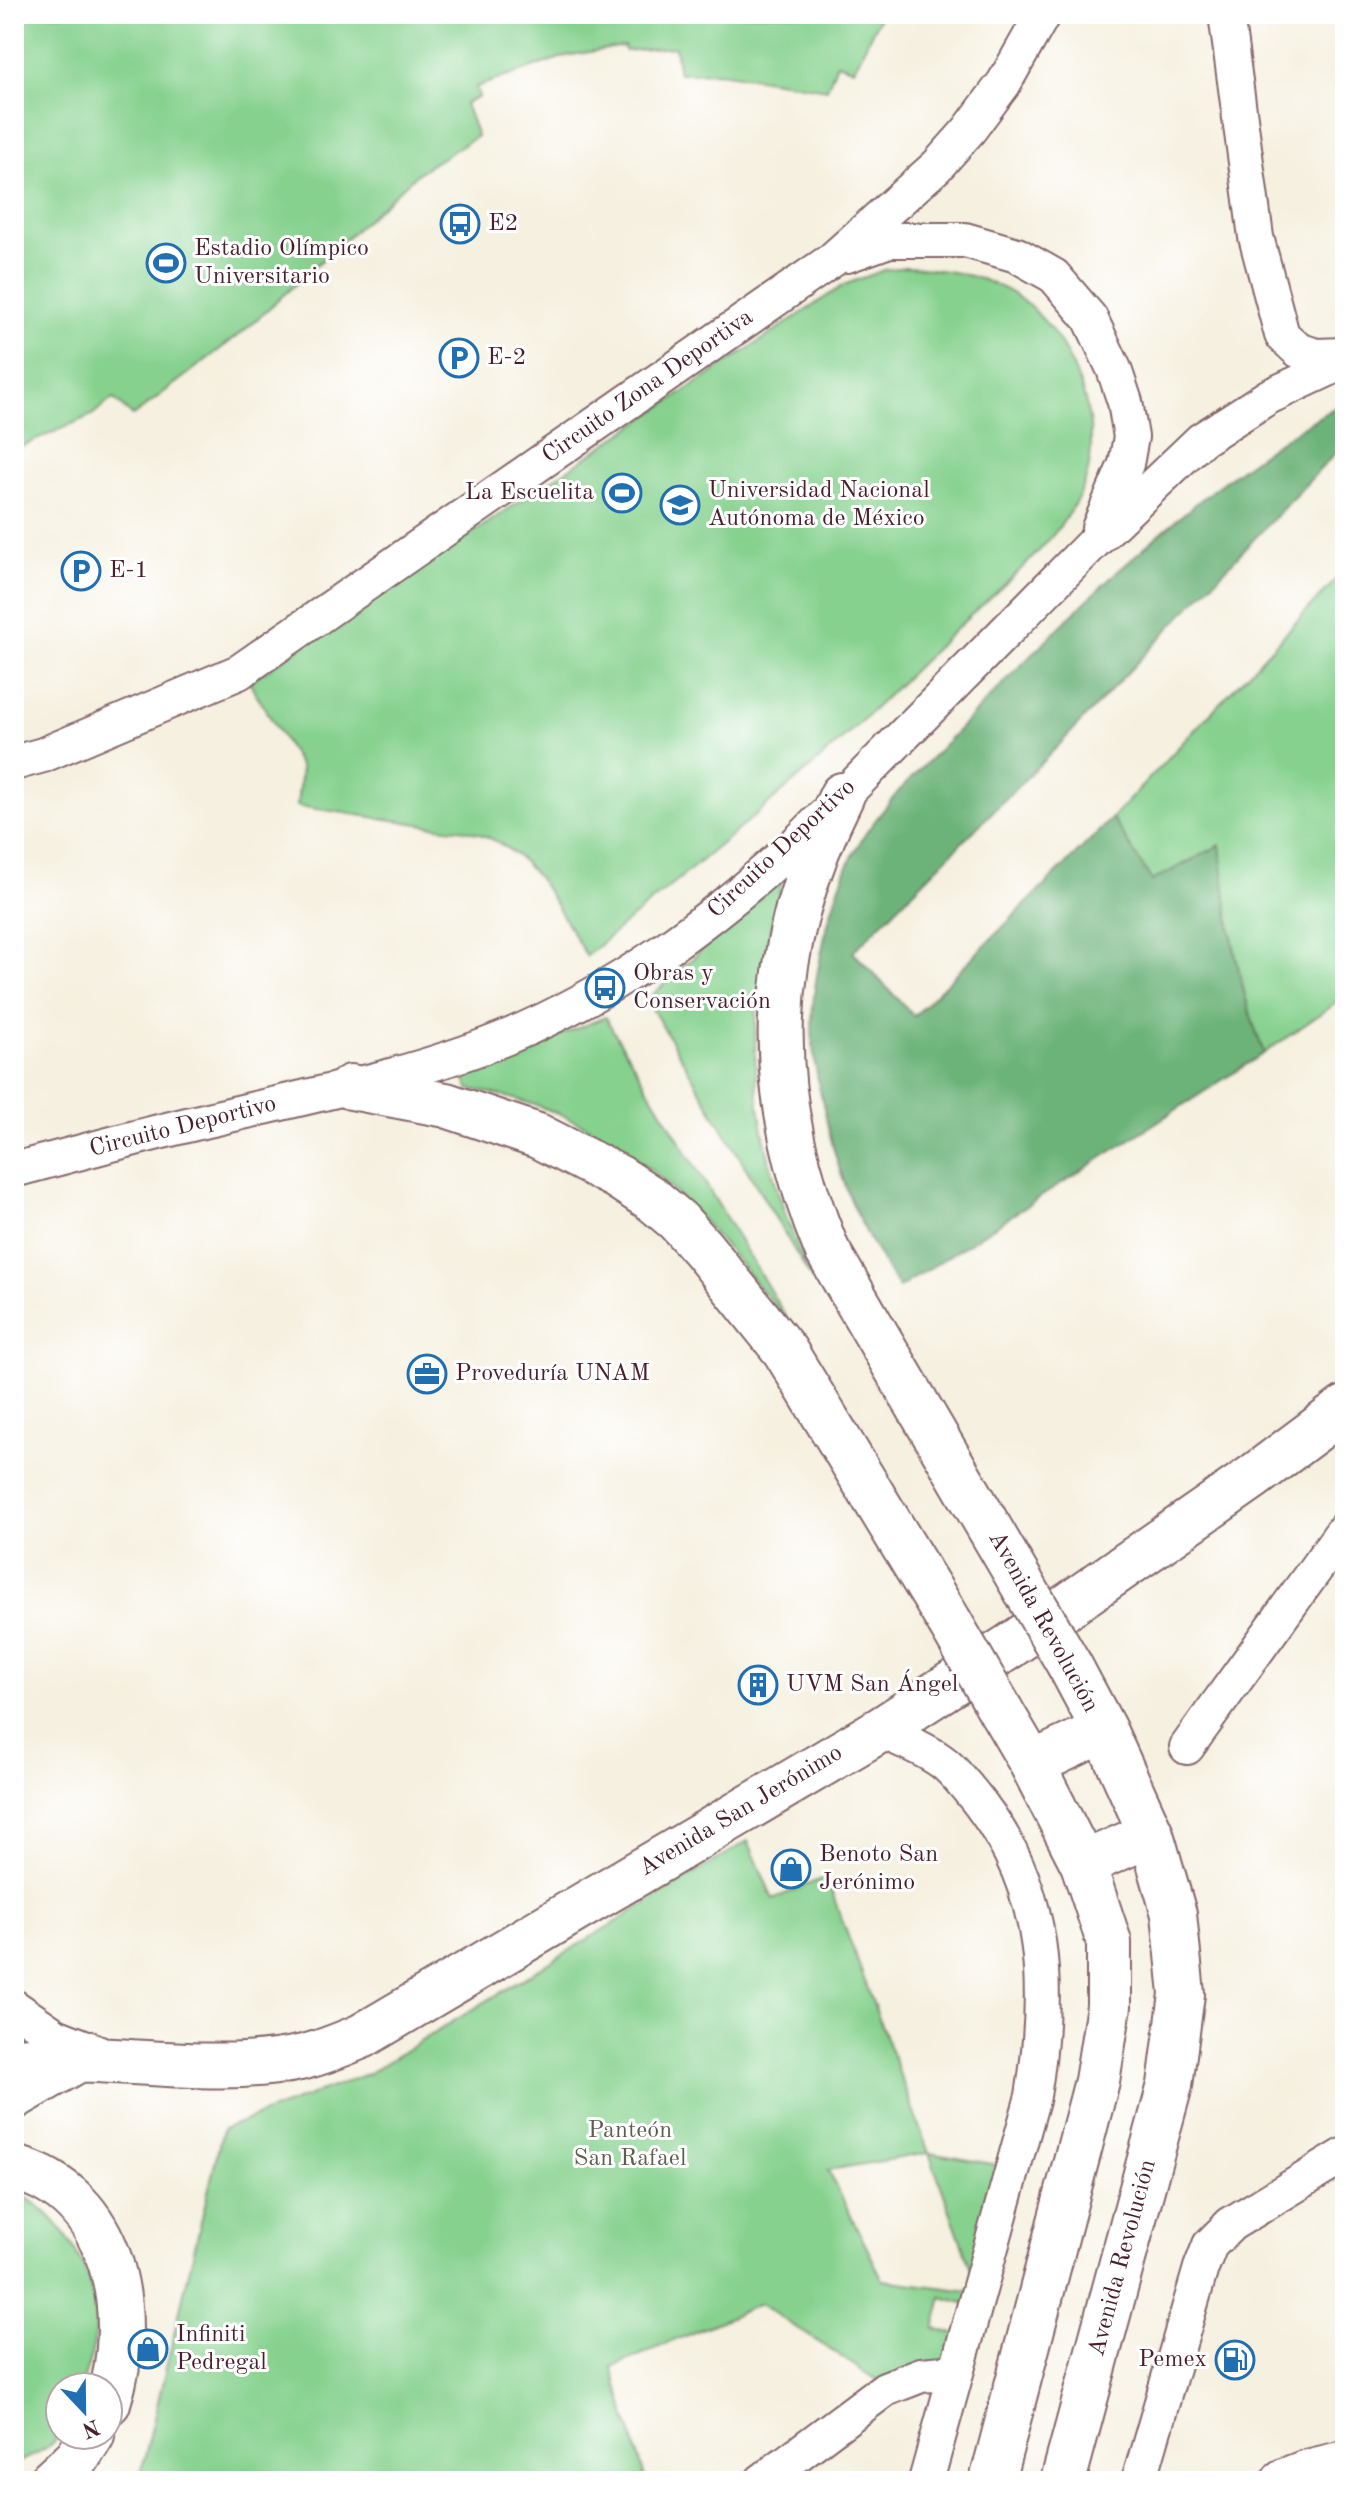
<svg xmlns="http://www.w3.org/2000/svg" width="1359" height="2495" viewBox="0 0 1359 2495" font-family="'Old Standard TT',serif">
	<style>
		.green { fill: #86d18e; stroke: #68785c; stroke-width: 2 }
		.forest { fill: #6cb379; stroke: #5b6952; stroke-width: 2 }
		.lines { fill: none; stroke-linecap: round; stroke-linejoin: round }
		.minor-casing { stroke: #86686a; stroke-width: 38 }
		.major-casing { stroke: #86686a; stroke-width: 48 }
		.minor { stroke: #fff; stroke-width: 34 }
		.major { stroke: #fff; stroke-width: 44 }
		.major-bridge-casing { stroke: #86686a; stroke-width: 48; stroke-linecap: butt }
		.major-bridge { stroke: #fff; stroke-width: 44 }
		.labels { text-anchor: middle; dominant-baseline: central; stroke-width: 6; stroke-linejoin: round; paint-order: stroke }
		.poi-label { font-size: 24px; fill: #4a1f2b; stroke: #fff; text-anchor: start }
		.street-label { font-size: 24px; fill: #4a1f2b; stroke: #fff }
		.park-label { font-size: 24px; fill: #5f5d4e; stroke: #fff }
	</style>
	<rect width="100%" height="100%" fill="#fff"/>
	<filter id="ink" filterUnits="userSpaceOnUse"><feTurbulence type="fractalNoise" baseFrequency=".0125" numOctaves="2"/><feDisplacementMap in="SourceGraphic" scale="16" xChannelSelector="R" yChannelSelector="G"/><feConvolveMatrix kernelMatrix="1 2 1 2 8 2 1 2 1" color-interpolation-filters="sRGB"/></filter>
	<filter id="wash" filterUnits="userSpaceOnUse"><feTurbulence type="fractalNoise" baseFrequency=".006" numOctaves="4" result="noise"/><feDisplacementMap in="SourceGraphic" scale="32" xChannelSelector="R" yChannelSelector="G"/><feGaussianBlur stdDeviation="1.8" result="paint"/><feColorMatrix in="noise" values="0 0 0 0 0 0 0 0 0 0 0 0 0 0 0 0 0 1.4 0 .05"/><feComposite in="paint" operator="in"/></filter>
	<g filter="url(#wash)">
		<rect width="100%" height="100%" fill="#f5f0df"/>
		<path class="green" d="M14,14h867l-27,55 -17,-6 -10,26 -108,-17 -40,1 -4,-26 -50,4 -1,-5 -58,10 -90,31 3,10 -14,7 12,32 -58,36 -174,158 -112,86 -20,-18 -21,17 -78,35z
			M905,267c71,3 126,20 161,86 22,41 34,91 17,134 -21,53 -84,101 -125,140 -44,41 -86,86 -131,126 -78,70 -161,136 -241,203 -34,-57 -63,-126 -140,-128l-149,-22 4,-38 -52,-86 595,-397 40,-15z
			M1345,570v427l-81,56c-26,-66 -37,-136 -44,-207l-68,35 -40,-63z
			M783,876c-11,48 -23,95 -27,144 -6,91 18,178 56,260l-165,-280z
			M605,1017l187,310c-101,-120 -156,-210 -323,-238l-6,-14z
			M748,1841l25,58 53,-22 103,276 75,13 -30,111 -45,-124 -101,17 55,110 88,11 -4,13 -25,-7 -8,31 24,7 -7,27 -70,21 -121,-79 -148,63 34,114h-507l84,-352 146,-56z
			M14,2191c49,23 83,83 82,136 -1,20 -9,41 -15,60h-21c0,54 5,54 -46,77z"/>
		<path class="forest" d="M1345,402v41l-288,304 -204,205 61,64 198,-198 40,63 68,-36c7,71 17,142 44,208l-365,235c-42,-62 -61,-111 -76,-184 -6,-26 -11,-51 -11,-78 0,-29 6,-57 12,-85 7,-33 18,-67 35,-97 11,-19 26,-36 40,-53 134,-137 277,-297 446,-389z"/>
	</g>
	<g filter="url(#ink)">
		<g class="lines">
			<defs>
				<path id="minor" d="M1226,14l30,223 26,98 16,15 18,6 29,-1
					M847,255l42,-15h76l52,15 37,21 36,42 24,51 11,33 6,35 -5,27 -27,64
					M14,763l29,-8 196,-83 593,-412 105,-94 32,-36 35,-47 39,-69
					M14,1170c64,-17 129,-35 194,-50 100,-24 201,-43 297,-82 111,-46 207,-117 295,-198l293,-297 108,-103 67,-43 77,-36
					M880,1730c20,10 47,19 65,34 13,11 25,27 36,41 67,88 69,187 52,291l-107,385
					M1187,1747l158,-219
					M14,2007l42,29 46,18
					M762,2481l123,-92 36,-14 35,-3
					M1139,2481l62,-213 9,-23 21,-21 114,-69"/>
				<path id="major" d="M842,795c-77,154 -81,296 -15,455l191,327
					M351,1087l95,18 92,31 80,41 34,22 26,22 25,28 82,102 164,270
					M1032,1764l72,-34
					M1083,1864l68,-30
					M14,2060c93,-7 199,18 290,-3 20,-5 39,-13 58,-21l518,-306 130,-84 243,-169 92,-69
					M14,2097l62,-36
					M14,2168c102,26 123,146 94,235
					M52,2481l26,-24 14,-22
					M992,2481l105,-400 12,-75v-64l-26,-78 -51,-100 -31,-53
					M1063,2481l107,-396 12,-91 -8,-80 -23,-80 -47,-104 -34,-64
					M1284,2481l23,-9 38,-9"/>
			</defs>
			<use href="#minor" class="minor-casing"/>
			<use href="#major" class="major-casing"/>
			<use href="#minor" class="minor"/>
			<use href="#major" class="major"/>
			<defs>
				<path id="major-bridge" d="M1018,1577l52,89
					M949,1621l52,90"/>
			</defs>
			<use href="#major-bridge" class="major-bridge-casing"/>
			<use href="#major-bridge" class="major-bridge"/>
		</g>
	</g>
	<defs>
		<symbol id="bus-ring" viewBox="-11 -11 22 22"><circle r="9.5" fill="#fff" stroke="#1f6fb2" stroke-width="1.5"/><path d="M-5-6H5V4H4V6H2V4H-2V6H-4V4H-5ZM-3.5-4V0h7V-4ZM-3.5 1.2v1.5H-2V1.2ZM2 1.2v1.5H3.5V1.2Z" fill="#1f6fb2"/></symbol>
		<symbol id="stadium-ring" viewBox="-11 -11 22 22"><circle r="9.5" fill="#fff" stroke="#1f6fb2" stroke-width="1.5"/><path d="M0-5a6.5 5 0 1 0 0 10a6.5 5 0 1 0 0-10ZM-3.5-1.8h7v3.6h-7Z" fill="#1f6fb2"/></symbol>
		<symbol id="parking-ring" viewBox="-11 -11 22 22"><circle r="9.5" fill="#fff" stroke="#1f6fb2" stroke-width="1.5"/><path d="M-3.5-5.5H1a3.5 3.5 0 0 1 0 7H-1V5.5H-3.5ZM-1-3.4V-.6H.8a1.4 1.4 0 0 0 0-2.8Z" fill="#1f6fb2"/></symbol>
		<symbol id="university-ring" viewBox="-11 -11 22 22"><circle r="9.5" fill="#fff" stroke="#1f6fb2" stroke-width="1.5"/><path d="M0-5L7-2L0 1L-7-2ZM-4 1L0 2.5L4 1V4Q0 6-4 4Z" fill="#1f6fb2"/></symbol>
		<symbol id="office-ring" viewBox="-11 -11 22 22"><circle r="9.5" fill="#fff" stroke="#1f6fb2" stroke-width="1.5"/><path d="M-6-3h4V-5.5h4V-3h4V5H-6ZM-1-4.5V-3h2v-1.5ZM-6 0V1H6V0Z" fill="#1f6fb2"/></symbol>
		<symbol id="building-ring" viewBox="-11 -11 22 22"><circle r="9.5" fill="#fff" stroke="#1f6fb2" stroke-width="1.5"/><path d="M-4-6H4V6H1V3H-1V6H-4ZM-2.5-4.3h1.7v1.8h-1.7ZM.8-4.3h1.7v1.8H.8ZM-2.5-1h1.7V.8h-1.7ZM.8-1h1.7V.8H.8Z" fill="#1f6fb2"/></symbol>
		<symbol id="shop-ring" viewBox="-11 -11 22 22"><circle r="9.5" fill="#fff" stroke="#1f6fb2" stroke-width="1.5"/><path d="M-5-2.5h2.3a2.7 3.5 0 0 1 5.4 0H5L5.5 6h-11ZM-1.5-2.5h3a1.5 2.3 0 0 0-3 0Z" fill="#1f6fb2"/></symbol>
		<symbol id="fuel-ring" viewBox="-11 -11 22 22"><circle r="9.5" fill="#fff" stroke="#1f6fb2" stroke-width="1.5"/><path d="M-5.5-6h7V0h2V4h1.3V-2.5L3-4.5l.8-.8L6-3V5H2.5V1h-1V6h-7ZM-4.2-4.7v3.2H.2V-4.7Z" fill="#1f6fb2"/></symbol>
	</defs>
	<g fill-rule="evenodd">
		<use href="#bus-ring" x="438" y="202" width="44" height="44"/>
		<use href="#stadium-ring" x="144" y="241" width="44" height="44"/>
		<use href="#parking-ring" x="437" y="336" width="44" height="44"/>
		<use href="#stadium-ring" x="600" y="471" width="44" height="44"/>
		<use href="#university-ring" x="658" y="483" width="44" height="44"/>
		<use href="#parking-ring" x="59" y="549" width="44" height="44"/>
		<use href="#bus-ring" x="583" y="966" width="44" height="44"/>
		<use href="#office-ring" x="405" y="1352" width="44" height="44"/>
		<use href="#building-ring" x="736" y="1663" width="44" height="44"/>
		<use href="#shop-ring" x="769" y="1847" width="44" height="44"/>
		<use href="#shop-ring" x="126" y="2327" width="44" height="44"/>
		<use href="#fuel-ring" x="1213" y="2338" width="44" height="44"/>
	</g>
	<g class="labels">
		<g class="poi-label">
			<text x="488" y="224">E2</text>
			<text x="194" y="249">Estadio Olímpico<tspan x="194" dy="28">Universitario</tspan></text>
			<text x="487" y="358">E-2</text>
			<text x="708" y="491">Universidad Nacional<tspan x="708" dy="28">Autónoma de México</tspan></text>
			<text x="594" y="493" text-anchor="end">La Escuelita</text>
			<text x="109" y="571">E-1</text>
			<text x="633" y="974">Obras y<tspan x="633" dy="28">Conservación</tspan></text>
			<text x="455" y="1374">Proveduría UNAM</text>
			<text x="786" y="1685">UVM San Ángel</text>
			<text x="819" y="1855">Benoto San<tspan x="819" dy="28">Jerónimo</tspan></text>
			<text x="176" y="2335">Infiniti<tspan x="176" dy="28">Pedregal</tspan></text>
			<text x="1207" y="2360" text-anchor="end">Pemex</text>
		</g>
		<g class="street-label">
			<text transform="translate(648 387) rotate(-35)">Circuito Zona Deportiva</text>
			<text transform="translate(782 849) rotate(-43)">Circuito Deportivo</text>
			<text transform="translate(183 1127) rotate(-14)">Circuito Deportivo</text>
			<text transform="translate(1043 1622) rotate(61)">Avenida Revolución</text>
			<text transform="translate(741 1811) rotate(-31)">Avenida San Jerónimo</text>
			<text transform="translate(1123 2258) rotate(-75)">Avenida Revolución</text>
		</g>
		<g class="park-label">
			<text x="630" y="2131">Panteón<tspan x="630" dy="28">San Rafael</tspan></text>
		</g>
	</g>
	<rect width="1359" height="2495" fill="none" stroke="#fff" stroke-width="48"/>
	<g transform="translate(84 2411) rotate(158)"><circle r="38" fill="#ffffff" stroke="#b7a5aa" stroke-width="2"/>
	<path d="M0-6L14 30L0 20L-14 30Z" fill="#1f6fb2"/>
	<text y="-12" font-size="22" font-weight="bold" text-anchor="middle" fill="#4a1f2b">N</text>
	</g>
</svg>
